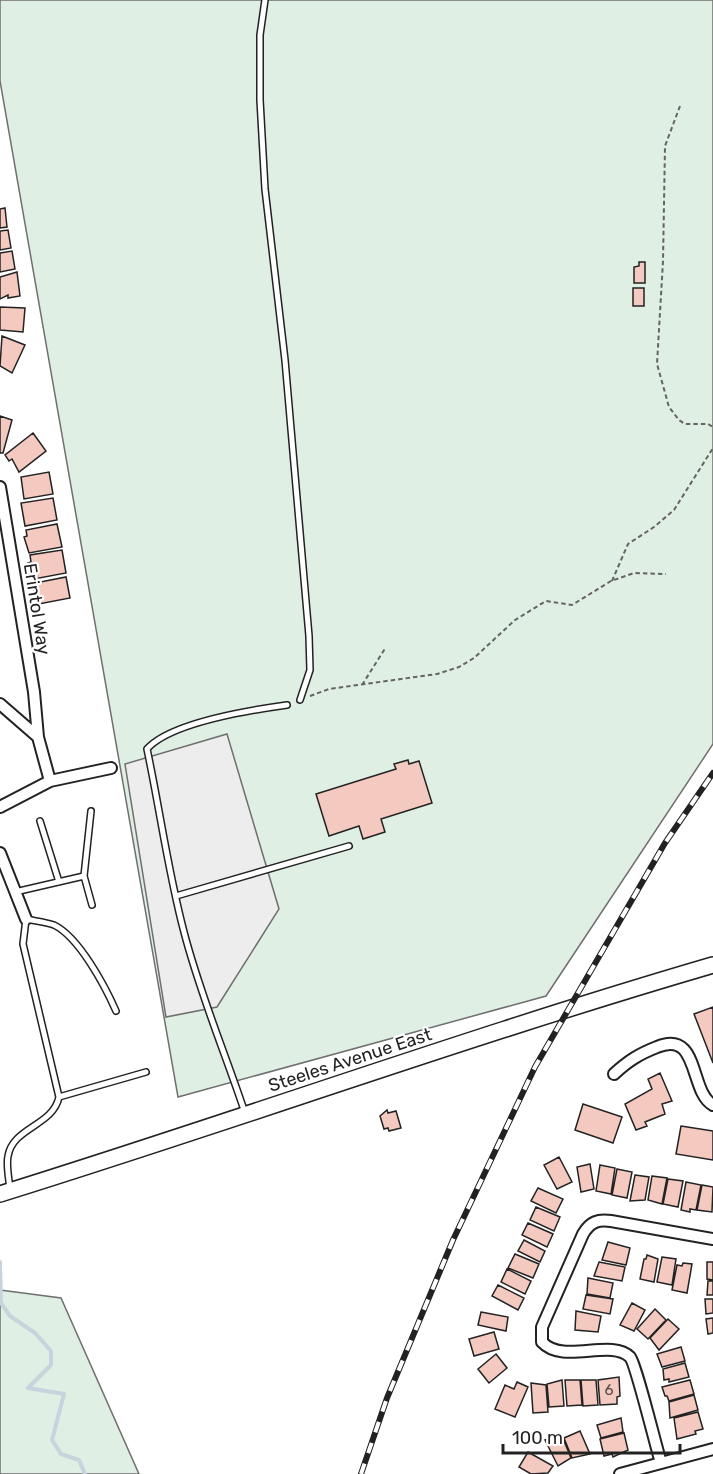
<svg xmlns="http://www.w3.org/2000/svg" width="713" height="1474" viewBox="0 0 713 1474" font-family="Rubik,sans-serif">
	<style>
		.green { fill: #e0efe3; stroke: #6f6f6f; stroke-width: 1.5 }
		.parking { fill: #ededed; stroke: #6f6f6f; stroke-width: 1.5 }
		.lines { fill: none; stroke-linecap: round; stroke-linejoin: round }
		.stream { stroke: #c7d3dd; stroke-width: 4 }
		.building { fill: #f3c9c0; stroke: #222; stroke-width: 1.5 }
		.service-casing { stroke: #222; stroke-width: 8 }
		.minor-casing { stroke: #222; stroke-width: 14 }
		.secondary-casing { stroke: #222; stroke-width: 18 }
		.path { stroke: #646464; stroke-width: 2; stroke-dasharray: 4.5 3; stroke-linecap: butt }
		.service { stroke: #fff; stroke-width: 5 }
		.minor { stroke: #fff; stroke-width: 10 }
		.secondary { stroke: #fff; stroke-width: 15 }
		.rail-casing { stroke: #222; stroke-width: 6 }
		.rail { stroke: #fff; stroke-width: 4; stroke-dasharray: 11; stroke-linecap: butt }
		.labels { text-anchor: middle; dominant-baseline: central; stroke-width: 4.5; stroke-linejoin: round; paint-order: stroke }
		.number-label { font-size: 15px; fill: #564c4a }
		.street-label { font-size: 18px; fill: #222; stroke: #fff }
	</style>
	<rect width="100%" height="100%" fill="#fff"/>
	<path class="green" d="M0,0h713v744l-167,252 -368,101 -178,-1016z
		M0,1290l61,8 78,176h-139z"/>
	<path class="parking" d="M227,734l52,175 -62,98 -51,10 -41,-253z"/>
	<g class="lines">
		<path class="stream" d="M0,1262l1,41 9,13 25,17 16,18v14l-23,23 36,6 -12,46 9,14 18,6 6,14"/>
	</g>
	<path class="building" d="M5,208l2,19 -7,1v-19z
		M8,230l3,18 -11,2v-19z
		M12,251l3,18 -15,3v-19z
		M639,262h6v21h-11v-16l5,-1z
		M17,272l3,24 -12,2v-3l-8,4v-22z
		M633,288h11v18h-11z
		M0,307l25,1 -2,24 -23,-2z
		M2,336l23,9 -13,28 -12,-7z
		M0,416l12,4 -9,33h-3z
		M33,433l13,18 -27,21 -7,-13 -3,2 -4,-6z
		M49,472l4,22 -29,5 -3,-22z
		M53,498l4,22 -32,6 -4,-23z
		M57,524l5,23 -33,6 -5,-16 3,-1 -1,-6z
		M62,550l4,23 -32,6 -6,-16 3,-1 -1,-7z
		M66,577l4,21 -31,6 -6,-16h3l-1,-5z
		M408,760l1,4 10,-3 13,42 -51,16 4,13 -22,7 -4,-13 -30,10 -13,-42 80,-25 -2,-5z
		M713,1007v56l-19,-49z
		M660,1073l12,28 -10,3 3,10 -20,8 2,4 -11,4 -11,-26 27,-15 -4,-10z
		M583,1104l39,13 -9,26 -38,-13z
		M387,1110l1,3 8,-2 5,17 -12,3 -1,-3 -4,1 -4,-13z
		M681,1126l32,5v29l-37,-6z
		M559,1157l13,25 -15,7 -13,-24z
		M590,1164l4,25 -13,3 -4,-25z
		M600,1165l15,3 -4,26 -15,-3z
		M617,1169l15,3 -5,26 -15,-3z
		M635,1175l14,2 -4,23 -15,1z
		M652,1176l15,2 -5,26 -14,-4z
		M668,1179l15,2 -5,26 -15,-3z
		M686,1182l15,3 -5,25 -6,-1v3l-9,-2z
		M702,1185l11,2 -1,25 -15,-2z
		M538,1188l25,11 -7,14 -25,-12z
		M536,1207l24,10 -6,14 -24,-11z
		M528,1223l25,11 -6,13 -25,-12z
		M524,1240l21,11 -5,11 -22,-11z
		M608,1242l22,6 -4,17 -24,-5z
		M515,1254l24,10 -6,14 -25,-10z
		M647,1255l11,4 -4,23 -14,-3 4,-20h2z
		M662,1257l14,2 -4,26 -15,-3z
		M599,1262l26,5 -3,14 -28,-5z
		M707,1262h6v18l-6,-1z
		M683,1263l9,1 -5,29 -15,-3 5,-25 5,1z
		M507,1269l24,12 -6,13 -24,-12z
		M588,1278l25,5 -3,15 -23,-4z
		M708,1281h5v14h-6z
		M498,1285l26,13 -6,12 -26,-14z
		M586,1295l27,4 -3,15 -27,-5z
		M705,1299h8v14l-7,1z
		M632,1303l13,7 -11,21 -14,-6z
		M655,1309l11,11 -18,19 -11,-10z
		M576,1311l25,5 -3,16 -23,-2z
		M481,1312l27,5 -2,14 -28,-6z
		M713,1318v15l-5,1 -2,-15z
		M668,1319l11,10 -20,21 -9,-12z
		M494,1332l5,17 -25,7 -5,-17z
		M681,1347l4,14 -23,6 -5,-13z
		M496,1354l11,14 -18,15 -11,-14z
		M685,1363l4,14 -20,5v-3l-5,1 -1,-11z
		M619,1377l1,19 -3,1v7l-17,1 -2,-25z
		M562,1380l2,26 -15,1 -2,-23z
		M565,1380h15l2,25 -15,1z
		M581,1380h15l2,25 -15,1z
		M690,1380l4,14 -25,7 -2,-5h-2l-3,-9z
		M517,1382l11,5 -13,30 -20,-8 10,-24 9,4z
		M531,1383l15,2 2,27 -15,1z
		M694,1395l4,15 -28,8 -1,-16z
		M698,1412l5,17 -8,2 1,3 -19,5 -3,-21z
		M621,1418l2,14 -22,6 -4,-13z
		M580,1431l10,23 -18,4 -8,-20z
		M624,1433l4,17 -15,7 -1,-3 -8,2 -4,-17z
		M557,1435l5,1 9,22 -13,8 -13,-26z
		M528,1452l25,14 -5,7 -17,1 -12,-7z"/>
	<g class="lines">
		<defs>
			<path id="service" d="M265,0l-5,35v65l5,89 20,171 24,276 1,34 -10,30
				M40,821l19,61
				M84,876l8,29
				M15,892l69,-16 7,-65
				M176,896l173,-50
				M59,1097l87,-25
				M245,1113c-20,-60 -45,-119 -61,-181 -16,-60 -24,-122 -37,-183 24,-27 104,-39 140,-44
				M10,1189c-1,-10 -4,-23 -2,-33 5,-29 45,-30 51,-59l-36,-153 3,-25c9,2 19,3 28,6 25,12 51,61 62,86"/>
			<path id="minor" d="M0,487l34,205 4,45
				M0,704l38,33 12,44
				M0,807l50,-26 61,-13
				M0,853l26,66
				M614,1074c14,-13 25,-20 43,-27 43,-18 32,45 56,58
				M661,1463c-5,-16 -25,-99 -31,-106 -19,-19 -67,8 -88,-15v-15l41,-93c7,-12 15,-15 28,-13l102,18
				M620,1474l93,-25"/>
			<path id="secondary" d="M0,1194c238,-74 473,-159 713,-229"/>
		</defs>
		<use href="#service" class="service-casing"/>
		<use href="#minor" class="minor-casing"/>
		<use href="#secondary" class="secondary-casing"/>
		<path class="path" d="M680,106l-15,40 -2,115 -6,103 12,43 10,13 6,4h23l5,3
			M612,581l16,-37 26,-17 20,-17 39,-62
			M362,685l24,-38
			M310,696l19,-7 108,-15 22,-7 15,-9 41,-38 31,-19 26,4 39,-24 23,-8 32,1"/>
		<use href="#service" class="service"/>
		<use href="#minor" class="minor"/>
		<use href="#secondary" class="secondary"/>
		<defs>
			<path id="rail" d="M361,1474l26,-76 66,-158 82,-173 130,-224 48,-70"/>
		</defs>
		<use href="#rail" class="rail-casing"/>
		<use href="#rail" class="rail"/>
	</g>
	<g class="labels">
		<g class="number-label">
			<text x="609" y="1390">6</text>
		</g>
		<g class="street-label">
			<text transform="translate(37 609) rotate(81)">Erintol Way</text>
			<text transform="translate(350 1060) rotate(-18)">Steeles Avenue East</text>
		</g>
	</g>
	<path d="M503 1444v9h177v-9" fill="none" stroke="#222222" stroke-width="3"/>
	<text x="512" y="1444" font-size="18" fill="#222222" stroke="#ffffff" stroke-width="4.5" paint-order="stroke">100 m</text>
</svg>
